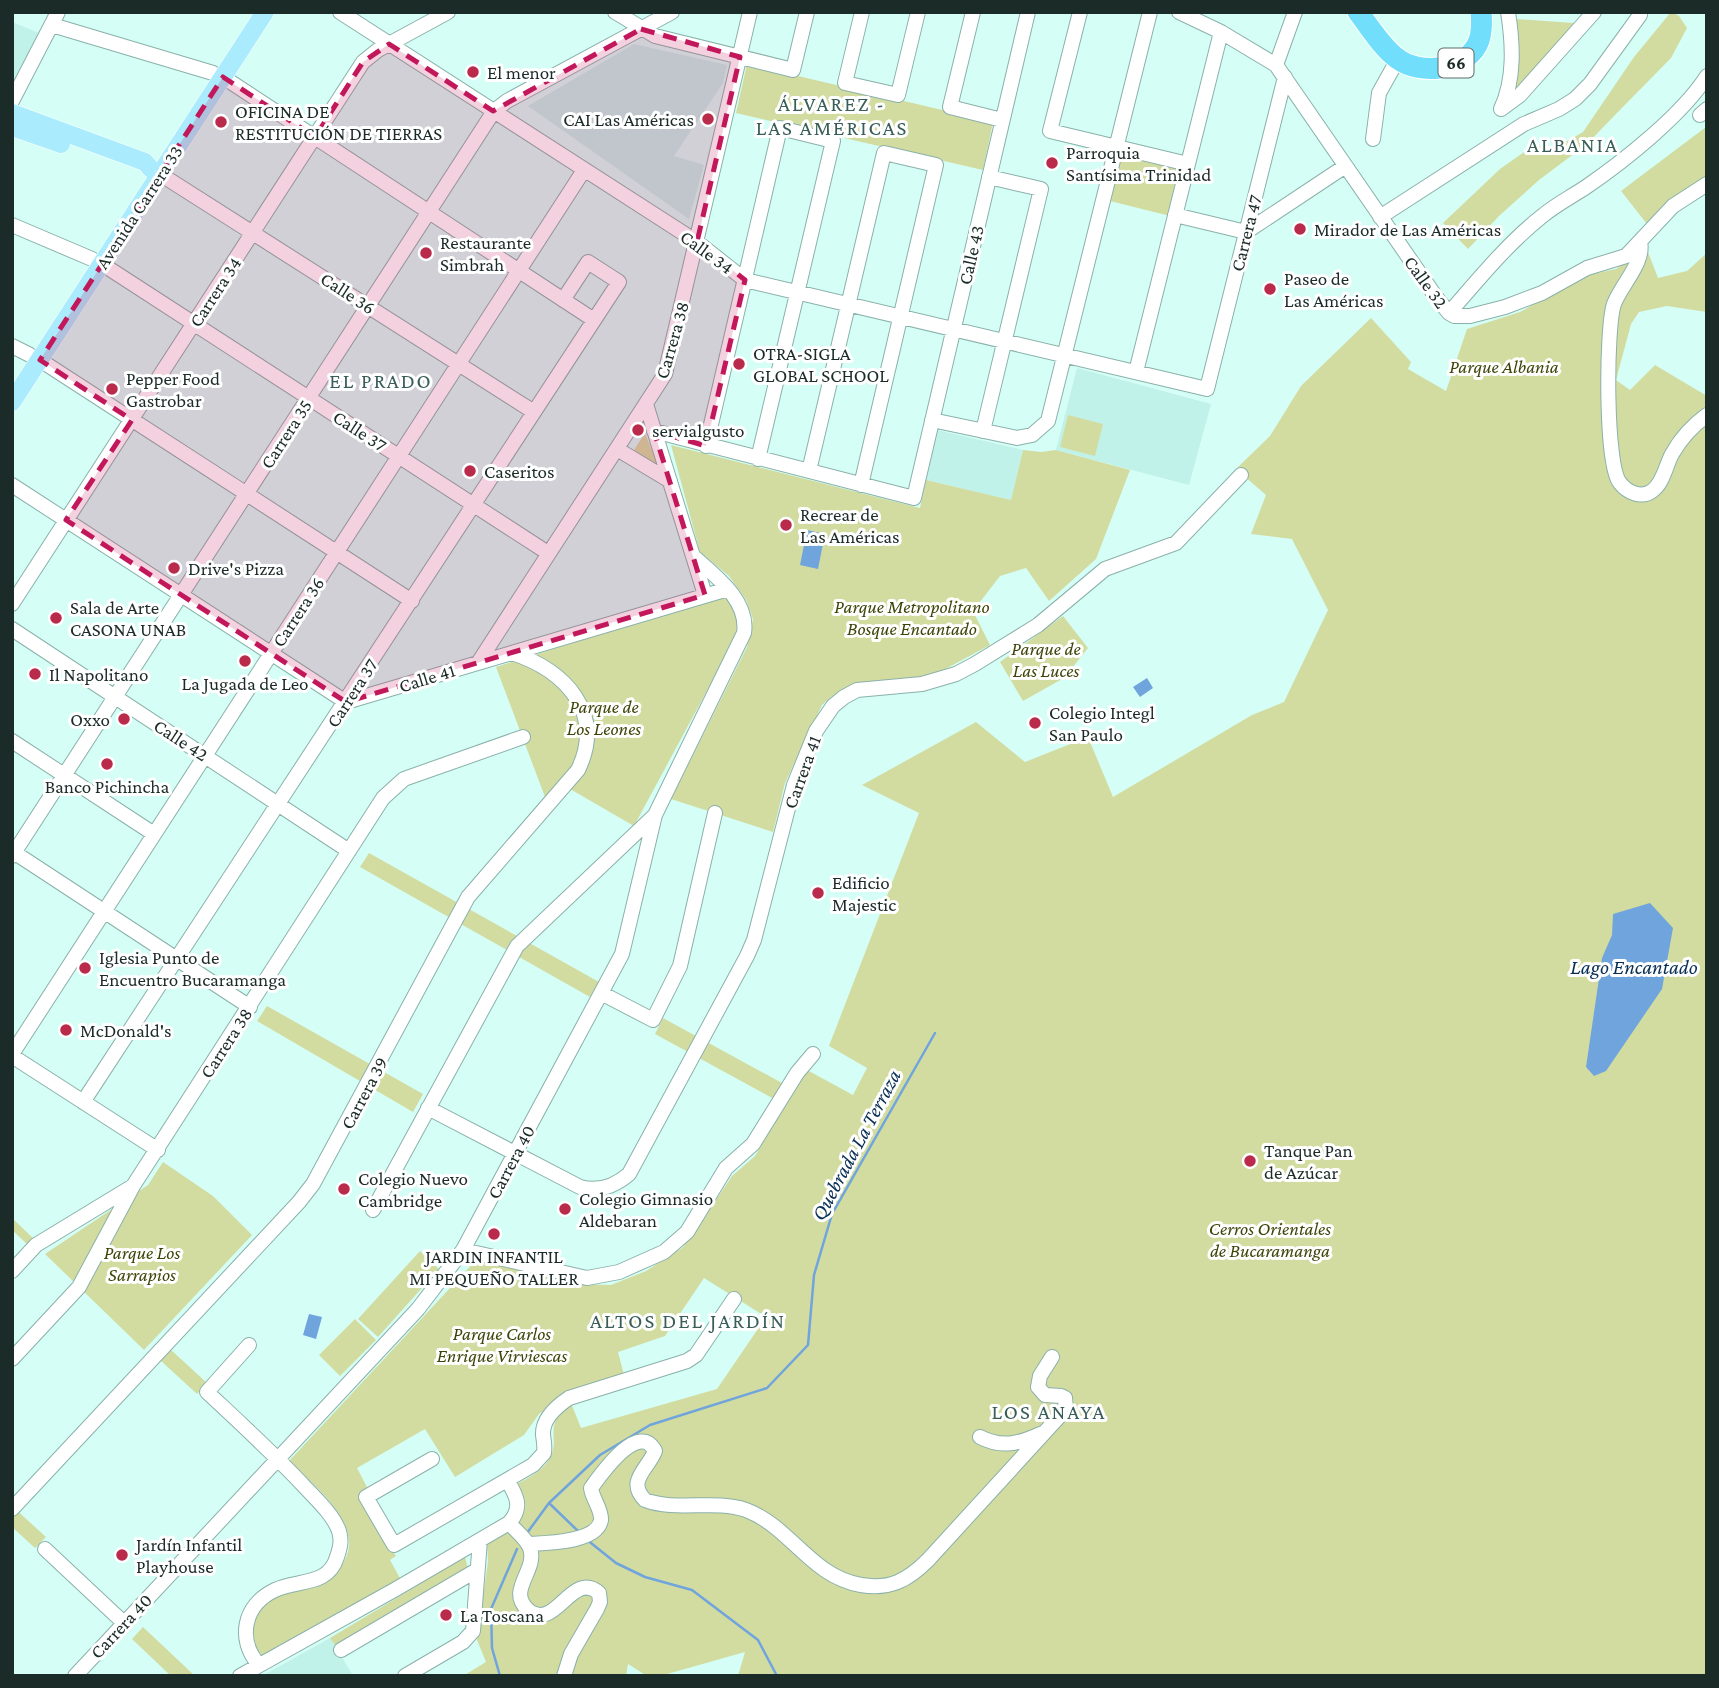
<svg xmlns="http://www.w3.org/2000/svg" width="1719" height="1688" viewBox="0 0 1719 1688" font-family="'Crimson Pro',serif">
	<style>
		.built { fill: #c0f2e9 }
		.green { fill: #d3dca0 }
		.water { fill: #6fa4dd }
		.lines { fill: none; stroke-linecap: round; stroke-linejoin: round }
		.stream { stroke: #6fa4dd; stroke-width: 2.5 }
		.minor-casing { stroke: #8ab1aa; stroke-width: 16 }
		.major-casing { stroke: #fff; stroke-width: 19 }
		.highway-casing { stroke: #fff; stroke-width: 23 }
		.minor { stroke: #fff; stroke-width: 14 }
		.major { stroke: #aaecfd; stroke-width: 18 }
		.highway { stroke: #71dffb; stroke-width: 21 }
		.marked { fill: #c2185b; fill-opacity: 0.2; stroke: #c2185b; stroke-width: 5; stroke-dasharray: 14 9; stroke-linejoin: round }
		.poi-dot { fill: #ba2a4b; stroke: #fff; stroke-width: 2.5 }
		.labels { text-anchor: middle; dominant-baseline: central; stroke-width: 6; stroke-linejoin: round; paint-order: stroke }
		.shield { fill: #fff; stroke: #5f6b68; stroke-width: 2 }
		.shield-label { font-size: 18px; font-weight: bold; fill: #1b2b28 }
		.poi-label { font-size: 19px; fill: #1b2b28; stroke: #fff; text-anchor: start }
		.street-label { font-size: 19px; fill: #1b2b28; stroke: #fff }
		.park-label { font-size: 19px; font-style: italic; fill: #3e4408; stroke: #fff }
		.neighbourhood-label { font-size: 21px; letter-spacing: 2px; fill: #395e58; stroke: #fff }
		.water-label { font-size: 21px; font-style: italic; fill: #082f54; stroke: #fff }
	</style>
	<rect width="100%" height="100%" fill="#d4fef6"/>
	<path class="built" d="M12,22l27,11 -27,54z
		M634,44l93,21 -4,18 -49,73 30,9 -15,54 -161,-113z
		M1077,368l134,36 -22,81 -133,-35z
		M937,430l86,20 -12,50 -85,-20z
		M330,1638l22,36 -90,2z"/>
	<path class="green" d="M1671,12l8,4 8,12 -16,30 -56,57 -28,29 -48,36 -40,36 -31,33 -25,-26 57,-54 34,-24 21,3 28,-16 51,-75z
		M1517,19l57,4 -61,70 4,-36z
		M747,64l246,58 -10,48 -247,-57z
		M1706,127l1,50 -48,33 -12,14 -26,-33z
		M1120,156l61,14 -11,46 -60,-15z
		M1646,247l12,31 29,-7 20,-18v59l-40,-6 -28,6 -8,12 -15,56 14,10 25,-25 52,31v1280h-969l7,-24 -85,24h-13l-19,-12 -2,12h-163l23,-14 -9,-22 11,-79 -1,-19c24,-15 53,-26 30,-58 11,-6 23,-12 31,-23 15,-22 -8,-33 23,-58l10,25 136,-39 49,-72 -62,-39 -39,58 -47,16 6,23 -60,20 -25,19 -15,21 -69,42 -30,-48 -68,39 11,21 -9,6 37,61 -6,4 11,20 -137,79 -16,-25c10,-27 17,-37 48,-44 6,-1 14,-1 21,-3 10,-4 17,-13 24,-21 29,-39 -27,-80 -52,-105l188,-202 98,25 36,1 35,-14 36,-23 12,-15 38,-57 23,-20 52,-86 46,25 14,-27 -38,-22 90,-233 -57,-28 114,-63 49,40 63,-25 25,60 139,-82 32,-13 44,-92 -36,-71 -41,-5 15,-39 -30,-26 34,-33 31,-50 70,-68 40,44 -3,7 38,22 21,-62 53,-17 64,-36 32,-7z
		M1068,415l35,9 -8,32 -35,-9z
		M645,433l13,33 -24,-16z
		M671,445l249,63 6,-28 85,20 12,-50 18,2 15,-2 74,20 -34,89 -47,42 -23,-33 -26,8 -27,35 17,34 -54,29 -94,16 -11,7 -9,8 -37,78 -12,49 -102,-33 76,-152 6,-28 -7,-19 -17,-24 -29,-24z
		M726,594l12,20v19l-104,193 -76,-44 -13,15 -49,-130z
		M1063,616l25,32 -24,30 -41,23 -23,-39z
		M369,853l230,129 -9,15 -230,-130z
		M267,1006l156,88 -10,18 -156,-91z
		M663,1018l119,65 -8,16 -119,-65z
		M163,1162l50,34 39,39 -108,115 -99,-96 103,-69z
		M12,1218l22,21 -6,6 -16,-15z
		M420,1251l19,18 -61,68 -20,-18z
		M355,1319l21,21 -36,36 -21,-21z
		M170,1349l37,34 -10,11 -37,-34z
		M12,1506l34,31 -11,11 -23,-21z
		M465,1557l3,11 -132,79 -6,-9z
		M143,1627l52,49h-24l-39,-37z"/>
	<path class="water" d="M807,530l18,4 -7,35 -18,-4z
		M1147,678l6,10 -13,9 -7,-10z
		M1650,903l23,25 -11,61 -56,82 -12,5 -8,-9 16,-109 10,-23 1,-21z
		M309,1314l13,3 -6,22 -13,-4z"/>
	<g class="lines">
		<path class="stream" d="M549,1503l30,29
			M527,1533l22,-30 51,-48 50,-30 117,-37 41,-43 6,-70 18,-61 103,-181
			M586,1539l30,24 29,14 47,13 66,50 19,36
			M500,1676l-8,-28 -1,-39 26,-60"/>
		<defs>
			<path id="minor" d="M340,12l357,230 48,38 462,109 78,-312
				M615,12l40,24 138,34 14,-58
				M862,12l-17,71 53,12 20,-83
				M973,12l-23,95 52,13
				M1080,12l-30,119 138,33
				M1179,12l42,20 55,33 160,232 13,16 5,3h16l35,-9 37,-14 45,-25 39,-12 47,-50 34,-22
				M52,25l161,48
				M1276,65l19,-53
				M223,77l371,243
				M12,101l46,-89
				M1501,109l19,-14 74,-83
				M1501,109c14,-30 12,-65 7,-97
				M1700,115l7,-6
				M1373,139l6,-46 19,-34
				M160,174l374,238
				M1175,215l71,17 98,-65
				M1380,217l144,-93 35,-15 16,-10 15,-15 50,-69
				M12,225l80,34
				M1640,242c5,20 -19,43 -26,62 -8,23 -9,161 6,179 7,9 21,16 32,8 11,-7 14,-26 20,-37 9,-16 20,-28 35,-39
				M102,264l446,289
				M1449,313c29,-33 57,-68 92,-96 14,-12 30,-20 45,-30 38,-26 96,-72 121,-111
				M12,346l18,9
				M40,360l372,241
				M1136,372l85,-340
				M646,404l59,191
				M932,420l85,18 15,-3 16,-14 102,-409
				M654,431l260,67 114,-486
				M983,431l58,-242 -52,-12
				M706,446l74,-318 53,13 -75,318
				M617,449l53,32
				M809,471l75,-318 52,12 -75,320
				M12,485l334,217 382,-113
				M12,604l351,-542 15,-12 70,-38
				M12,629l337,222
				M478,663l187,-289 85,-362
				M12,741l142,93
				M12,851l238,156
				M12,856l482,-745 13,-10 165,-89
				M601,993l52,27 27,-54 35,-153
				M12,1054l572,-884
				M12,1056l146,94
				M83,1102l536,-820 -31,-20 -25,38
				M428,1108l152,79c18,5 35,-1 49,-13l118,-218 7,-16 40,-155 22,-54 17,-25 11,-9 13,-7 65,-6 34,-10 19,-10 63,-39 67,-56 71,-26 65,-68
				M373,1210l144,-264 137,-130
				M463,1250l124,28 32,-6 45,-20 23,-20 39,-64 27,-24 44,-71 16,-19
				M12,1271l24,-26 97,-59 250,-388 21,-19 119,-42
				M249,1345l-42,47c32,30 65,60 96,93 12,13 30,29 36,46 3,10 1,17 -2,26 -9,30 -40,22 -62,33 -32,15 -38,50 -16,75
				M12,1359l67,-72 54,-101
				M980,1437c21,11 39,7 60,-3
				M432,1459l-66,38 28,48 139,-80 11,-12c1,-7 0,-11 -1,-18 -1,-17 14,-29 26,-37l118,-37 9,-6 38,-56
				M12,1509l287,-307 14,-18 155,-287 110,-127c28,-58 -14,-100 -66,-117
				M509,1523c7,8 17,15 21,25 8,23 -24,42 -2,62 27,23 44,-41 71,-17l1,9 -3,7 -26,45 -7,22
				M528,1544c18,-1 69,-1 73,-24 1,-10 -9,-22 -10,-32 11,-15 48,-68 64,-37 -7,18 -29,30 -10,49 32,12 69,-1 101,10 45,17 64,66 115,75 29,5 47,-5 67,-25l138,-151 -1,-11 -4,-2 -16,-1 -7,-8 2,-11 12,-19
				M45,1549l79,74
				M341,1650l136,-80
				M75,1676l343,-367 45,-59 159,-296 33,-139 89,-182c5,-33 -29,-57 -51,-77
				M240,1676l156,-87 113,-66c14,-15 8,-27 -2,-43
				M405,1676l58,-34 10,-11 7,-91"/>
			<path id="major" d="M12,113l133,49 6,7 9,5
				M12,127l49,17
				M12,402l253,-390"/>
			<path id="highway" d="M1358,12c12,15 24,36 40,47 22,16 65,12 79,-14 5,-9 5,-22 4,-33"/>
		</defs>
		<use href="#minor" class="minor-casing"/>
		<use href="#major" class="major-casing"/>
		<use href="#highway" class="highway-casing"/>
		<use href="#minor" class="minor"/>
		<use href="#major" class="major"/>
		<use href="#highway" class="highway"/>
	</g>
	<path class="marked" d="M641,29l99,28 -43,185 48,38 -39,166 -52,-15 51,164 -359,107 -280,-182 66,-100 -92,-60 183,-283 92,60 48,-75 26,-18 104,67z"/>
	<g class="poi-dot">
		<circle cx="473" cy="72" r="7"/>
		<circle cx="708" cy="119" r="7"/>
		<circle cx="221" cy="122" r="7"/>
		<circle cx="1052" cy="163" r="7"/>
		<circle cx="1300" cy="229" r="7"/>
		<circle cx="426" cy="253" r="7"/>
		<circle cx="1270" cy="289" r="7"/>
		<circle cx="739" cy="364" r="7"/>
		<circle cx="112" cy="389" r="7"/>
		<circle cx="638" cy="430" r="7"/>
		<circle cx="470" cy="471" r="7"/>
		<circle cx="786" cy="525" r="7"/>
		<circle cx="174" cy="568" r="7"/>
		<circle cx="56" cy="618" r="7"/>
		<circle cx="245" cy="661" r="7"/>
		<circle cx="35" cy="674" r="7"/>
		<circle cx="124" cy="719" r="7"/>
		<circle cx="1035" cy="723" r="7"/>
		<circle cx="107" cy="764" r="7"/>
		<circle cx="818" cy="893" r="7"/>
		<circle cx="85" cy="968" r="7"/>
		<circle cx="66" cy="1030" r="7"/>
		<circle cx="1250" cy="1161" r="7"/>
		<circle cx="344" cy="1189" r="7"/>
		<circle cx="565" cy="1209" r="7"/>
		<circle cx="494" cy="1234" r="7"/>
		<circle cx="122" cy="1555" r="7"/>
		<circle cx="446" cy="1615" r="7"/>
	</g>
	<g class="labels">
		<rect class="shield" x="1438.5" y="48.5" width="35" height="29" rx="5"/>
		<g class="shield-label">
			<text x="1456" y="63">66</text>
		</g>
		<g class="poi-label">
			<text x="487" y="72">El menor</text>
			<text x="235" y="111">OFICINA DE<tspan x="235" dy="22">RESTITUCIÓN DE TIERRAS</tspan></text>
			<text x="694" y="119" text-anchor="end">CAI Las Américas</text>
			<text x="1066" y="152">Parroquia<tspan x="1066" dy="22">Santísima Trinidad</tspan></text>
			<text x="1314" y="229">Mirador de Las Américas</text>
			<text x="440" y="242">Restaurante<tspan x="440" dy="22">Simbrah</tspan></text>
			<text x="1284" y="278">Paseo de<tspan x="1284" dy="22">Las Américas</tspan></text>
			<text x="753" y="353">OTRA-SIGLA<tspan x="753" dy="22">GLOBAL SCHOOL</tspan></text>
			<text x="126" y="378">Pepper Food<tspan x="126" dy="22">Gastrobar</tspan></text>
			<text x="652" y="430">servialgusto</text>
			<text x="484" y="471">Caseritos</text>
			<text x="800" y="514">Recrear de<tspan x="800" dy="22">Las Américas</tspan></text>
			<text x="188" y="568">Drive's Pizza</text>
			<text x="70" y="607">Sala de Arte<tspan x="70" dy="22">CASONA UNAB</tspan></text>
			<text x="49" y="674">Il Napolitano</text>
			<text x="245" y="683" text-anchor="middle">La Jugada de Leo</text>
			<text x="1049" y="712">Colegio Integl<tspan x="1049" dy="22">San Paulo</tspan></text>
			<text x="110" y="719" text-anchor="end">Oxxo</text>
			<text x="107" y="786" text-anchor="middle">Banco Pichincha</text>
			<text x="832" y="882">Edificio<tspan x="832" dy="22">Majestic</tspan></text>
			<text x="99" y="957">Iglesia Punto de<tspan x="99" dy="22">Encuentro Bucaramanga</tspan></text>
			<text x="80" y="1030">McDonald's</text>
			<text x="1264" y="1150">Tanque Pan<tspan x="1264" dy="22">de Azúcar</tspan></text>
			<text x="358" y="1178">Colegio Nuevo<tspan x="358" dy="22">Cambridge</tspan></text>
			<text x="579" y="1198">Colegio Gimnasio<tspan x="579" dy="22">Aldebaran</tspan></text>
			<text x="494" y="1256" text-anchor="middle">JARDIN INFANTIL<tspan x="494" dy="22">MI PEQUEÑO TALLER</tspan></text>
			<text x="136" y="1544">Jardín Infantil<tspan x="136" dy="22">Playhouse</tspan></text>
			<text x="460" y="1615">La Toscana</text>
		</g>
		<g class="street-label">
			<text transform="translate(139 207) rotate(-57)">Avenida Carrera 33</text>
			<text transform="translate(1246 233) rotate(-76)">Carrera 47</text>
			<text transform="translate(707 252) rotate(36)">Calle 34</text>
			<text transform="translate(971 255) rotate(-77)">Calle 43</text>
			<text transform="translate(1426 282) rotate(54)">Calle 32</text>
			<text transform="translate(215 292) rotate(-57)">Carrera 34</text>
			<text transform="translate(348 293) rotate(33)">Calle 36</text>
			<text transform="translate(672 340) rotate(-74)">Carrera 38</text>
			<text transform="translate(360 431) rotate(33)">Calle 37</text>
			<text transform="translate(286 434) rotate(-57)">Carrera 35</text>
			<text transform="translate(298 612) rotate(-57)">Carrera 36</text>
			<text transform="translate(427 678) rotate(-17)">Calle 41</text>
			<text transform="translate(352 693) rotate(-57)">Carrera 37</text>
			<text transform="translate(181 740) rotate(33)">Calle 42</text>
			<text transform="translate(802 772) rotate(-70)">Carrera 41</text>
			<text transform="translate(226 1043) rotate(-57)">Carrera 38</text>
			<text transform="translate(364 1093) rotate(-62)">Carrera 39</text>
			<text transform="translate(511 1162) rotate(-62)">Carrera 40</text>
			<text transform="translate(121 1626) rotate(-47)">Carrera 40</text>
		</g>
		<g class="park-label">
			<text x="1504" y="366">Parque Albania</text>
			<text x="912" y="606">Parque Metropolitano<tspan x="912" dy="22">Bosque Encantado</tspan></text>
			<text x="1046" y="648">Parque de<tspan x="1046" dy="22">Las Luces</tspan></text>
			<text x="604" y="706">Parque de<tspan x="604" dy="22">Los Leones</tspan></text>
			<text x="1270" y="1228">Cerros Orientales<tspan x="1270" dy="22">de Bucaramanga</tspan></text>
			<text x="142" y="1252">Parque Los<tspan x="142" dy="22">Sarrapios</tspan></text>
			<text x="502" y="1333">Parque Carlos<tspan x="502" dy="22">Enrique Virviescas</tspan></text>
		</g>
		<g class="neighbourhood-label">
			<text x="832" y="104">ÁLVAREZ -<tspan x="832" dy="24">LAS AMÉRICAS</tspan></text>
			<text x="1573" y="145">ALBANIA</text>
			<text x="381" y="381">EL PRADO</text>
			<text x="688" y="1321">ALTOS DEL JARDÍN</text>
			<text x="1049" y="1412">LOS ANAYA</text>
		</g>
		<g class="water-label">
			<text x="1634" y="967">Lago Encantado</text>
			<text transform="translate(856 1145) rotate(-62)">Quebrada La Terraza</text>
		</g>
	</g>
	<rect width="1719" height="1688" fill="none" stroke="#1b2b28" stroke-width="28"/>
</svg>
